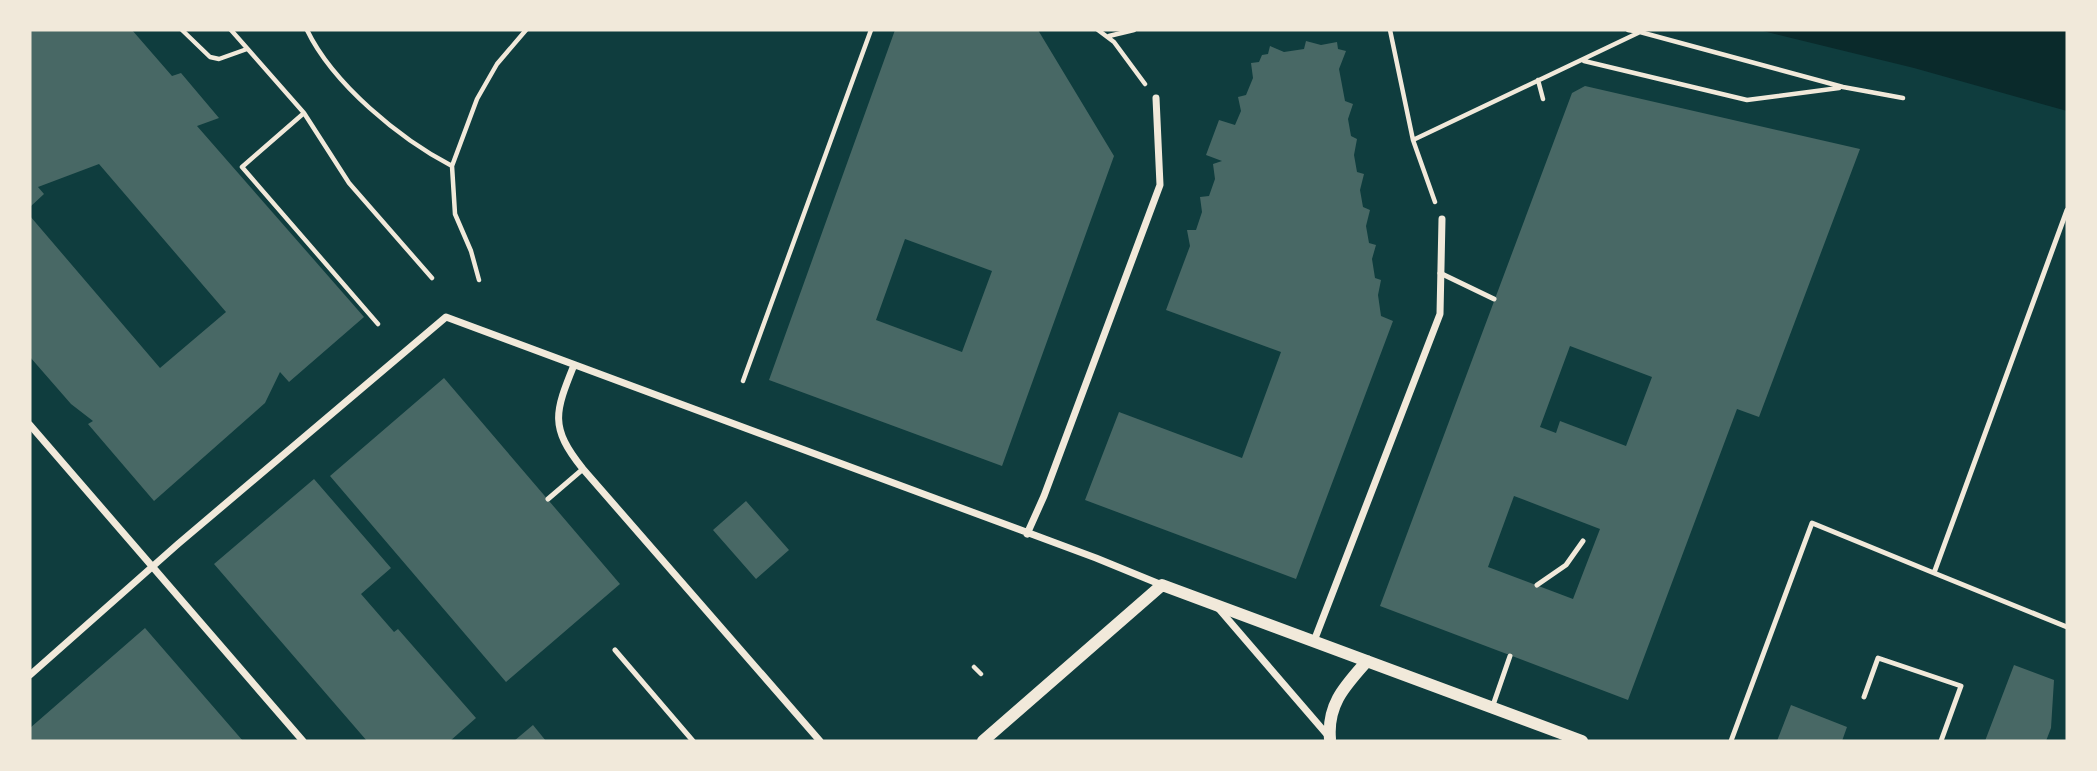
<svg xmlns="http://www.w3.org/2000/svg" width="2097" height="771" viewBox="0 0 2097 771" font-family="Merriweather,serif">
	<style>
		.water { fill: #0a2a2b }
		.building { fill: #486865; fill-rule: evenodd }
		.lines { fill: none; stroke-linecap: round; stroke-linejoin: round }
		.path { stroke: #f1e9da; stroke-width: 4.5 }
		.service { stroke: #f1e9da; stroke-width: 5 }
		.minor { stroke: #f1e9da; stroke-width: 7 }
		.tertiary { stroke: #f1e9da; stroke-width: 12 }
	</style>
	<rect width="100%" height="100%" fill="#0f3d3e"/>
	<path class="water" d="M1759,30h308v81l-153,-43z"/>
	<path class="building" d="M30,30h102l40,46 9,-3 38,45 -22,8 167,191 -75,65 -9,-10 -15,31 -111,98 -66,-77 5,-3 -22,-17 -41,-47v-141l130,152 66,-56 -127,-148 -61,23 6,7 -14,13z
		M895,30h143l76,126 -112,310 -233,-86zM905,239l87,32 -30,81 -86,-32z
		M1306,41l15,4 16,-3 1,7 8,2 -7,18 6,32 8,3 -5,15 3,17 6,3 -3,16 3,17 7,2 -4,16 3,17 7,3 -4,16 3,17 7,2 -4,14 3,19 6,2 -3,15 3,21 12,5 -97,258 -211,-79 34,-88 123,46 39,-106 -115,-42 24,-64 -3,-16h9l6,-18 -2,-15 9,-1 6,-17 -2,-15 9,-3 -16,-6 13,-35 16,5 6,-14 -3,-14 8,-2 7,-17 -2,-15 8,-1 3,-7 6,-1 2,-8 14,6 20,-3z
		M1585,86l275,63 -101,268 -22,-8 -109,291 -248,-94 192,-513zM1570,346l82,31 -26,69 -66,-25 -4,12 -16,-6zM1514,496l86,33 -27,70 -85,-32z
		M444,378l176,206 -114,98 -176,-206z
		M314,479l77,89 -30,26 33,38 4,-3 78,89 -26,23h-83l-153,-177z
		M746,501l43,49 -33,29 -43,-49z
		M145,628l98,113h-213v-13z
		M2014,665l40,15 -3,48 -5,13h-61z
		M1791,705l56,22 -5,14h-65z
		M533,725l13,16h-32z"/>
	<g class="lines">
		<path class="path" d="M182,30l28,27 9,2 28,-10
			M231,30l73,83 45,70 83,95
			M307,30c26,54 93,109 145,136
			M1098,30l16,12 31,42
			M1390,30l23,110
			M1640,32l203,55 60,11
			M1109,36l25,-6
			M1584,61l163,39 92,-12
			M1538,80l5,19
			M304,113l-62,54 136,157
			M1435,202l-22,-62 227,-108 -12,-2
			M479,280l-8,-29 -16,-37 -3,-48 25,-67 20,-35 29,-34
			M743,381l128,-351
			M974,667l7,7"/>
		<path class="service" d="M1440,273l54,26
			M548,499l35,-30
			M1934,573l133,54
			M1537,585l29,-20 17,-24
			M615,650l78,91
			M1864,697l14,-39 83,28 -20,55
			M1492,708l18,-52
			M1731,741l81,-218 122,50 133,-363"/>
		<path class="minor" d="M574,365c-19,47 -25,62 9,104l237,272
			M30,425l273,316
			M1027,534l17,-38 116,-311 -4,-87
			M1219,609l111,129
			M1314,641l126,-327 2,-95
			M30,675l148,-131 268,-227 650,241 66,27"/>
		<path class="tertiary" d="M1330,739c-3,-35 15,-53 37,-78
			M983,741l179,-156 420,156"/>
	</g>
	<rect width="2097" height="771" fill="none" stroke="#f1e9da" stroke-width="63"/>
</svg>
